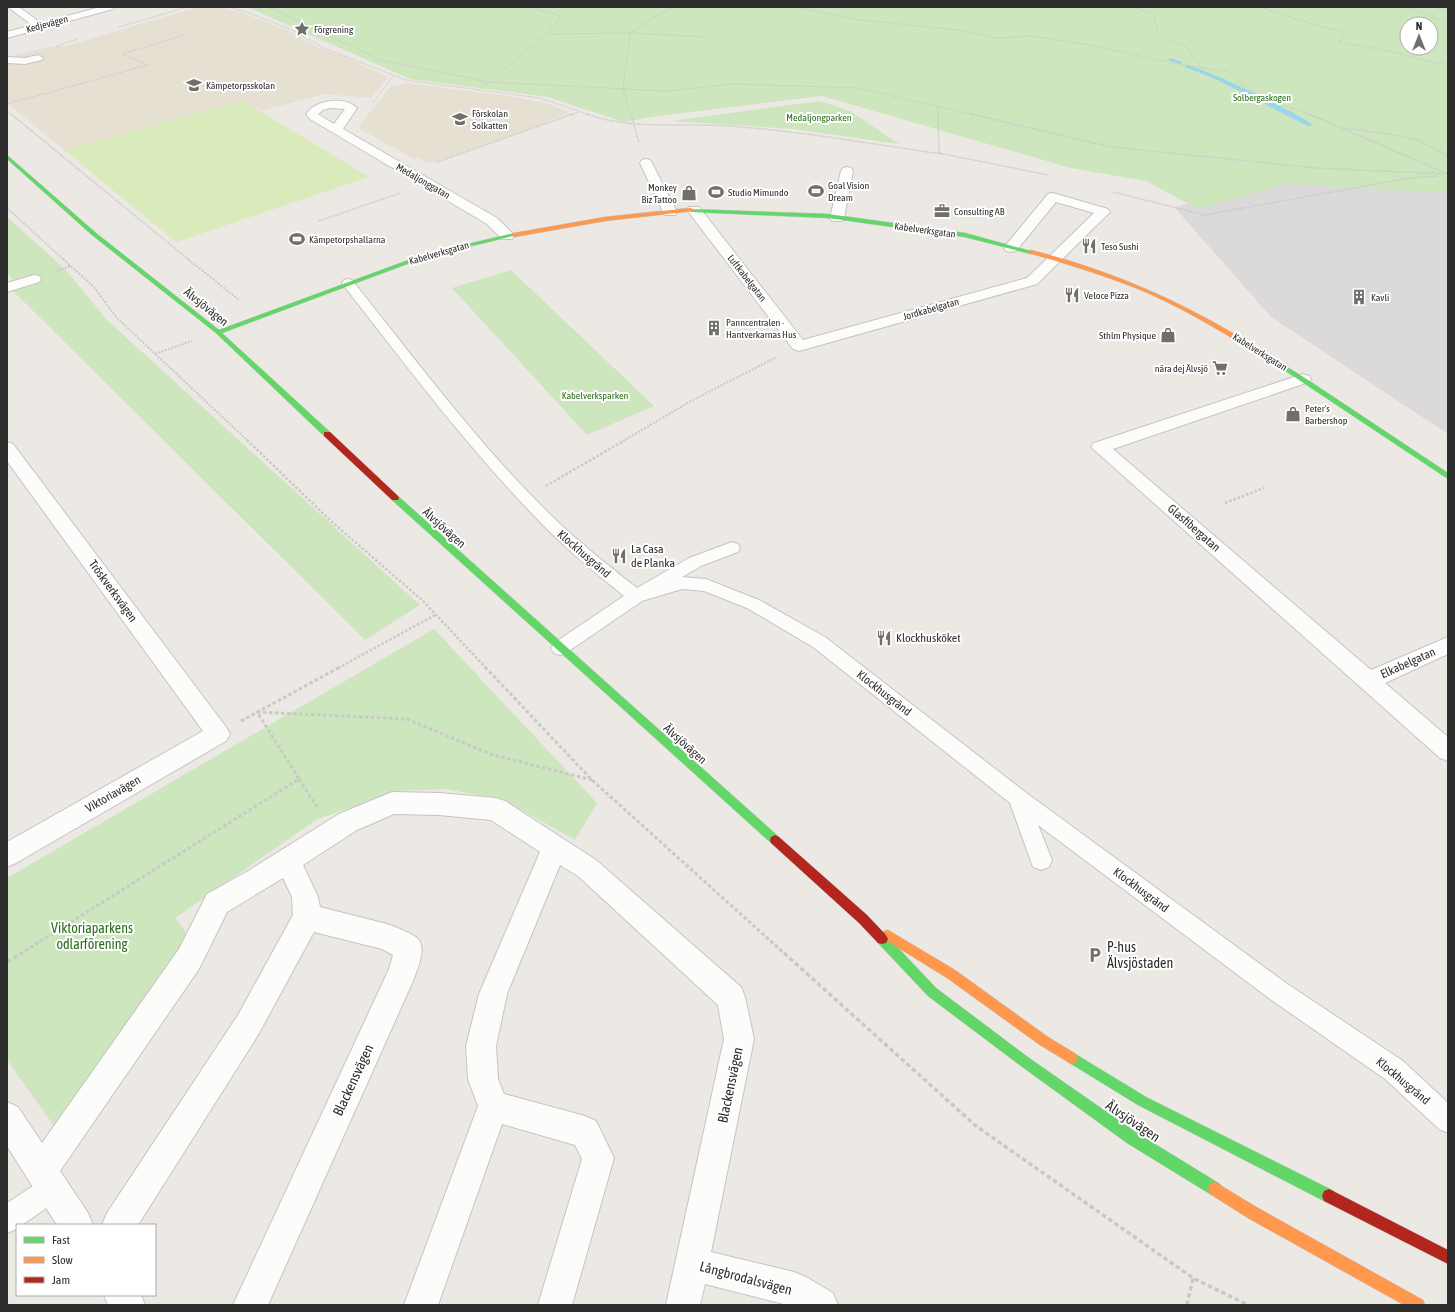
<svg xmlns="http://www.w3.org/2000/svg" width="1455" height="1312" viewBox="0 0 1455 1312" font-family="'Asap Condensed',sans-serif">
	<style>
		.industrial { fill: #dcd9db }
		.education { fill: #e6e0d3 }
		.green { fill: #cee6be; fill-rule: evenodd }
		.pitch { fill: #d9eabb }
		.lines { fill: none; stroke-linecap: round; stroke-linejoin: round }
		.stream { fill: #99d6ec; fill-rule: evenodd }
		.lane-casing { stroke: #c5c4c5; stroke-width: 2 }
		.street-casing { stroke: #c5c4c5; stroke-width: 2 }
		.fast-casing { stroke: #c5c4c5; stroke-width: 1 }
		.slow-casing { stroke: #c5c4c5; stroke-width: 1 }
		.jam-casing { stroke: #c5c4c5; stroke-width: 1 }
		.path-far5 { stroke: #c9c9c8; stroke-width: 1; stroke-dasharray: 1.5 1; stroke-linecap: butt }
		.path-far4 { stroke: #c9c9c8; stroke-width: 1.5; stroke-dasharray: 1.5 1; stroke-linecap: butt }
		.path-far3 { stroke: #c9c9c8; stroke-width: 2; stroke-dasharray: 2 1.5; stroke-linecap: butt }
		.path-far2 { stroke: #c9c9c8; stroke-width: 2.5; stroke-dasharray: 2.5 2; stroke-linecap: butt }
		.path-far1 { stroke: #c9c9c8; stroke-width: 3; stroke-dasharray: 3.5 2.5; stroke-linecap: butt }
		.path { stroke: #c9c9c8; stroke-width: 3.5; stroke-dasharray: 4.5 3; stroke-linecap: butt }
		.lane { fill: #fcfcfb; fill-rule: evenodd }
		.street { fill: #fcfcfb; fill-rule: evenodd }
		.fast { fill: #63d668; fill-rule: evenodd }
		.slow { fill: #ff974d; fill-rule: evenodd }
		.jam { fill: #b3261e; fill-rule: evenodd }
		.labels { text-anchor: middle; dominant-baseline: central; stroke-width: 4; stroke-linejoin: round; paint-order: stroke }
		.far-street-label { font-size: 10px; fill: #2e2e2e; stroke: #fff }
		.far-poi-label { font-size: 10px; fill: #2e2e2e; stroke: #fff; text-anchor: start }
		.far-park-label { font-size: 10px; fill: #2c6e1b; stroke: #fff }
		.street-label { font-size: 12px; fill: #2e2e2e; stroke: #fff }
		.poi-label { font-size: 12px; fill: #2e2e2e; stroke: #fff; text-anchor: start }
		.near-park-label { font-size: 14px; fill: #2c6e1b; stroke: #fff }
		.near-poi-label { font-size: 14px; fill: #2e2e2e; stroke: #fff; text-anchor: start }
		.near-street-label { font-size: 14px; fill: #2e2e2e; stroke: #fff }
	</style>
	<rect width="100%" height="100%" fill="#ece8e4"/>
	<path class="industrial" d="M1287,182l161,7v245l-177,-117 -97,-110z"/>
	<path class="education" d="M199,7h23l29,9 36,14 35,19 21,7 45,21 -17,21 -47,-4 -63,17 -18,-10 -179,49 -57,-47v-46l37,-9 22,-2z
		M406,83l103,13 36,7 25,9 -32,14 -110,38 -10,-6 -4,1 -54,-30 -1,-3 32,-40z"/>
	<path class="green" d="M247,7h1201v186l-162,-9 -88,25 -52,-28 -75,-13 -249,-72 -164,20 -34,6 -76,-25 -138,-18zM1407,24h24v24h-24z
		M820,101l30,10 49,33 -105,-15 -123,-8z
		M7,217l59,53 41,50 313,285 -55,35 -351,-348 -2,-13 -5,-7z
		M511,270l143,136 -67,29 -135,-147z
		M434,629l163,174 -22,37 -71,-40 -58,-11 -50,2 -80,29 -141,98 19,25 -140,183 -47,-66v-182z"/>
	<path class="pitch" d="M243,101l126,76 -193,65 -112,-92z"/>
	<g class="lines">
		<path class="stream" d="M1170,58l12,4v1l-2,1 -12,-4z
			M1185,65c14,0 115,49 128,60l-5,1 -95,-48 -28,-11z"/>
		<defs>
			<path id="lane" d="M348,279l4,1c67,84 131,171 208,244 25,23 50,43 77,64l52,-30 43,-16 6,2 2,4 -2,4 -37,14 -19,11 24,2 53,21 66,37 200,155 261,191 117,78 45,42v30l-9,-4 -54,-50 -115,-80 -232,-174 14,35 -3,7 -8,3 -8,-3 -23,-64 -197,-156 -66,-39 -43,-17 -22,-2 -40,12 -76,52 -6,2 -6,-2 -3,-5 3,-5 70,-47c-26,-21 -52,-42 -76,-66 -75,-75 -139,-161 -204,-244l-2,-3 2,-3z
				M53,1175l9,4 4,9 -4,9 -40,28h-5v4l-10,4v-30l37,-24z"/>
			<path id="street" d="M8,7h11l22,16 59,-16h15l-2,2 -106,29v-6l25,-7z
				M38,55l5,3 -1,2 -17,4 -18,-1v-6l18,1z
				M330,101c9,-1 20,0 27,7l-14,21 154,89 15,15 2,3 -2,3h-10l-15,-15 -177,-105 -4,-5c7,-9 14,-11 24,-13zM330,108l15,1 -11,15 -16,-10 5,-4z
				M646,159l4,1 2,3 25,49 -2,3h-10l-2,-3 -23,-49 2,-3z
				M847,167l4,1 2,3 -9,47 -2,3h-10l-2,-3 11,-47 2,-3z
				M1053,193l55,16 2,3 -73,72 -238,67 -6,-2 -106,-139 2,-3h10l104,133 224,-62 67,-65 -38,-11 -40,49 -5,1 -5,-1 -2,-3 2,-3 42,-51z
				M34,275l5,1 2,3 -2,3 -32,10v-9z
				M1303,374l6,2 2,3 -2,3 -196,67 258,221 77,-33v17l-63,29 63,54v24l-8,-3 -349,-311 3,-4z
				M7,442l6,2 213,283 4,7 -4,7 -210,122 -9,4v-25l196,-111 -196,-270z
				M392,792l47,1 57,5 9,3 91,59 145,127 4,10 9,42 -43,213 83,20 12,5 27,16 5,12h-50l-83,-21 -5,21h-34l58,-266 -6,-34 -140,-129 -18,-11 -53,129 -11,52 2,33 6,15 81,22 11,5 18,37 -42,147h-34l44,-146 -7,-14 -73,-21 -64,181h-34l74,-199 -10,-27 -2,-33 13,-52 61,-142 -49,-32 -52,-5 -45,-1 -37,16 -54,35 15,32 2,10 67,17c8,3 25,9 31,15 9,10 -1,31 -5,42l-145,324h-35l156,-336 4,-14 -11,-6 -68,-17 -56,103 -120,190h-36l5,-12 131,-198 55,-100 -1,-18 -9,-19 -56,34 -28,57 -139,202 28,42 5,12h-36l-50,-79v-44l11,5 24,36 137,-194 28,-55 41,-23 91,-57z
				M104,1295h37l4,10h-37z"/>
			<path id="fast" d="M7,155l89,78 123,97 203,-75 92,-22 3,2 -91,22 -204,76 108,99 1,2 -4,2h-3l-108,-103 -124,-98 -85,-76z
				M689,209l139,5 137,19 69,19 -3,2 -66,-17 -137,-19 -137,-6 -3,-2z
				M1274,359l31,19 143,95v6l-176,-117 -1,-1z
				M395,495l3,1 381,341 1,3 -1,3 -4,2 -4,-2 -379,-343 -1,-2z
				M882,934l4,1 50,53 93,70 108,75 83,51 2,5 -2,5 -5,2 -5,-2 -83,-51 -106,-77 -93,-70 -50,-53 -2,-4 2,-4z
				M1072,1052l74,45 188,94 2,5 -2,5 -5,2 -5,-2 -186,-96 -70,-43 -2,-4 2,-4z"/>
			<path id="slow" d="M691,208l3,2 -1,1 -88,10 -91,16 -3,-2 3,-2 91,-16z
				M1031,250c74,19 139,46 205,85 12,8 31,16 41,26l-3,2 -2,-1c-40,-24 -80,-49 -122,-68 -39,-17 -80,-29 -121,-41l-1,-1z
				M888,930l67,40 93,67 28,17 2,4 -2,4 -4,2 -4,-2 -28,-17 -93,-67 -63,-39 -2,-4 2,-4z
				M1215,1182l43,26 165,92 2,5h-21l-156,-87 -38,-24 -2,-5 2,-5z"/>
			<path id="jam" d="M324,432h6l68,64 1,2 -1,2h-6l-68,-64z
				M775,835l4,2 88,78 19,20 2,4 -2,4 -4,1 -4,-1 -19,-20 -88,-80 -1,-3 1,-3z
				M1329,1189l119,61v14l-124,-63 -2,-5 2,-5z"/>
		</defs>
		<use href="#lane" class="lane-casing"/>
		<use href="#street" class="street-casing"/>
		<use href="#fast" class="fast-casing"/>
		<use href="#slow" class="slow-casing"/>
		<use href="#jam" class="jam-casing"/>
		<path class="path-far5" d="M229,7l26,8 37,15 32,18 82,32 134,18 50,17
			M269,7l111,53 109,22 58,-48 14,-18 -32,-9
			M674,7l-13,6 -31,20 77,4
			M798,7l55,12 112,12 30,7 36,-2 58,9 79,17 60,10 17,15 28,15 39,13
			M1134,7l20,8 4,19 29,14 13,19
			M1259,7c27,8 53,18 81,24l3,5 -4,6 50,9 46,12 13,-1
			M1408,7l40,16
			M1434,7l14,4
			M119,27l68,-20
			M547,34l83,-1 -7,56 8,26
			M56,47l23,-9
			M479,90l10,-8 177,9 67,-7 125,4 117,27
			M373,103l20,-27
			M7,104l141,-39 -26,-11 63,-19
			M938,107v8
			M7,111l5,4
			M570,115l9,-3"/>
		<path class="path-far4" d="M11,114l178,146
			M587,114c42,16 96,9 141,12 72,5 143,18 214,28
			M631,114l8,29
			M938,114l1,39 109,22
			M971,114l140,33 205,21 132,6
			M1309,114l139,60
			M1344,128l46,6 28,6 30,16
			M437,162l136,-48
			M1113,192l92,23 204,-37 29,-2
			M7,208l57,52
			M319,221l81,-28"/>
		<path class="path-far3" d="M63,259l31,28 22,30 132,124
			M188,259l51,41
			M55,272l15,-6
			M155,354l37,-13
			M623,441l68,-40 86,-44"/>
		<path class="path-far2" d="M247,440l85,82 91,79 63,67
			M546,486l79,-46
			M1225,503l39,-15
			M338,668l97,-53"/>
		<path class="path-far1" d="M485,667l107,113 193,174
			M257,712l150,7 83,35 102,26
			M241,721l99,-54
			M299,779l18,28
			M20,954l279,-175 -42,-67"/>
		<path class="path" d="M784,953l192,173 217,152 55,27
			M7,962l15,-9
			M1187,1305l6,-27"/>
		<use href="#lane" class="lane"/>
		<use href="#street" class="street"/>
		<use href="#fast" class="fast"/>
		<use href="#slow" class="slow"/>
		<use href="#jam" class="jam"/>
	</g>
	<defs>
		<symbol id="sight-bare" viewBox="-9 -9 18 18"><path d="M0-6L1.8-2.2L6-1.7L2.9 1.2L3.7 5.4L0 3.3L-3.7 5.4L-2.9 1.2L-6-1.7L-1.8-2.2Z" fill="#706f6e" stroke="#fff" stroke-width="2.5" paint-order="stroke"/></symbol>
		<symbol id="school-bare" viewBox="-9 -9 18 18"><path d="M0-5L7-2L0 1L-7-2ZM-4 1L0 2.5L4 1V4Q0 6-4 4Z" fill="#706f6e" stroke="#fff" stroke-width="2.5" paint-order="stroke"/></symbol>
		<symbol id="stadium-bare" viewBox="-9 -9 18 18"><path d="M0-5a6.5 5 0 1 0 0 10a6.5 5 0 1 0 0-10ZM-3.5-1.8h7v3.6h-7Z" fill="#706f6e" stroke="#fff" stroke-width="2.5" paint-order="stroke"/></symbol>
		<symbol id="shop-bare" viewBox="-9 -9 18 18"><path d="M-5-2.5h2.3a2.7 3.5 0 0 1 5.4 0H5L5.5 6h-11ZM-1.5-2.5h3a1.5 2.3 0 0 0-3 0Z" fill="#706f6e" stroke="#fff" stroke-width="2.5" paint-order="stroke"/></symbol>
		<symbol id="office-bare" viewBox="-9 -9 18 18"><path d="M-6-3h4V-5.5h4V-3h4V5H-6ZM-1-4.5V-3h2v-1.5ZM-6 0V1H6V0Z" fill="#706f6e" stroke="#fff" stroke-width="2.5" paint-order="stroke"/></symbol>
		<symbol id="restaurant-bare" viewBox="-9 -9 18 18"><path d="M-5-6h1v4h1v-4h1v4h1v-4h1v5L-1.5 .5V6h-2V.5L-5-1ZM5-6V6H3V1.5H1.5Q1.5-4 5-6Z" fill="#706f6e" stroke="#fff" stroke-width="2.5" paint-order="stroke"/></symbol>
		<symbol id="building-bare" viewBox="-9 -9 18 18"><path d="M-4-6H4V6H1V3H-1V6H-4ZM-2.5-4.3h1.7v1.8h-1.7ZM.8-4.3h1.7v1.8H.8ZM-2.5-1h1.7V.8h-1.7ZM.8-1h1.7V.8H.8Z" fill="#706f6e" stroke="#fff" stroke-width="2.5" paint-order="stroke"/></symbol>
		<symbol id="supermarket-bare" viewBox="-9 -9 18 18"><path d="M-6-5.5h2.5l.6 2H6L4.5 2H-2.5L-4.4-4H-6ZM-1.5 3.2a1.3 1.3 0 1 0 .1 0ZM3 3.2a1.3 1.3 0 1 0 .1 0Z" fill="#706f6e" stroke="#fff" stroke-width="2.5" paint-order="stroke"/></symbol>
		<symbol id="parking-bare" viewBox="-9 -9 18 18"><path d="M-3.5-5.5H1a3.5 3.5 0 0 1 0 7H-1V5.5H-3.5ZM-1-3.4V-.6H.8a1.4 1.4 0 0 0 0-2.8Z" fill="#706f6e" stroke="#fff" stroke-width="2.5" paint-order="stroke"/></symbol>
	</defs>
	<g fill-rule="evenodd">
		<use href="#sight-bare" x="291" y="18" width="22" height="22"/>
		<use href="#school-bare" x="183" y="74" width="22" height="22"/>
		<use href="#school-bare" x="449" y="108" width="22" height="22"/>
		<use href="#stadium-bare" x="805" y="180" width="22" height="22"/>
		<use href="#stadium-bare" x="705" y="181" width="22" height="22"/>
		<use href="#shop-bare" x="678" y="182" width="22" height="22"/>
		<use href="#office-bare" x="931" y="200" width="22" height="22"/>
		<use href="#stadium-bare" x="286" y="228" width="22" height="22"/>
		<use href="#restaurant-bare" x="1078" y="235" width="22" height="22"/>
		<use href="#restaurant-bare" x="1061" y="284" width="22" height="22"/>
		<use href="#building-bare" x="1348" y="286" width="22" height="22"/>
		<use href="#building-bare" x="703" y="317" width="22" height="22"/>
		<use href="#shop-bare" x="1157" y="324" width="22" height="22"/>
		<use href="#supermarket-bare" x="1209" y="357" width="22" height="22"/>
		<use href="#shop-bare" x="1282" y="403" width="22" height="22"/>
		<use href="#restaurant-bare" x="608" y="545" width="22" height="22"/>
		<use href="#restaurant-bare" x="873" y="627" width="22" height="22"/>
		<use href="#parking-bare" x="1084" y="944" width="22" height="22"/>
	</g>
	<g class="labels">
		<g class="far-street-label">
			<text transform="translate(47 24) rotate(-15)">Kedjevägen</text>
			<text transform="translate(423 181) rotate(30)">Medaljonggatan</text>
			<text transform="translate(925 230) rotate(8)">Kabelverksgatan</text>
			<text transform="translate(439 253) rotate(-16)">Kabelverksgatan</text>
			<text transform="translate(747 278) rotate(52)">Luftkabelgatan</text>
			<text transform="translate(931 309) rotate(-16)">Jordkabelgatan</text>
			<text transform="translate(1260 352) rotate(32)">Kabelverksgatan</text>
		</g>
		<g class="far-poi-label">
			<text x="314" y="29">Förgrening</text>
			<text x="206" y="85">Kämpetorpsskolan</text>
			<text x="472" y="113">Förskolan<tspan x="472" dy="12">Solkatten</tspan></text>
			<text x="828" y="185">Goal Vision<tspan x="828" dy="12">Dream</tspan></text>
			<text x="677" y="187" text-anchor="end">Monkey<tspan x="677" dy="12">Biz Tattoo</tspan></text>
			<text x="728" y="192">Studio Mimundo</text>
			<text x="954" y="211">Consulting AB</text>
			<text x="309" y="239">Kämpetorpshallarna</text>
			<text x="1101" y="246">Teso Sushi</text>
			<text x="1084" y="295">Veloce Pizza</text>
			<text x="1371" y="297">Kavli</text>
			<text x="726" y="322">Panncentralen -<tspan x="726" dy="12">Hantverkarnas Hus</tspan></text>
			<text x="1156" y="335" text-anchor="end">Sthlm Physique</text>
			<text x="1208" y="368" text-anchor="end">nära dej Älvsjö</text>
			<text x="1305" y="408">Peter's<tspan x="1305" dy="12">Barbershop</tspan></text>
		</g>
		<g class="far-park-label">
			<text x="1262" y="97">Solbergaskogen</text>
			<text x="819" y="117">Medaljongparken</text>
			<text x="595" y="395">Kabelverksparken</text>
		</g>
		<g class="street-label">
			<text transform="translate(206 307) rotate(39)">Älvsjövägen</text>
			<text transform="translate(444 528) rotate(42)">Älvsjövägen</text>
			<text transform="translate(1194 528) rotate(41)">Glasfibergatan</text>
			<text transform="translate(584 554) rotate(41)">Klockhusgränd</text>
			<text transform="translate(113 591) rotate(54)">Tröskverksvägen</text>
			<text transform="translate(1408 663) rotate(-24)">Elkabelgatan</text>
			<text transform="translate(884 693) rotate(38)">Klockhusgränd</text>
			<text transform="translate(685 744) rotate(42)">Älvsjövägen</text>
			<text transform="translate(113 794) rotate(-30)">Viktoriavägen</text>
			<text transform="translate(1141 890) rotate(37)">Klockhusgränd</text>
			<text transform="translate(1403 1081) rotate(40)">Klockhusgränd</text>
		</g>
		<g class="poi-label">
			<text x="631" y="549">La Casa<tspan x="631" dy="14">de Planka</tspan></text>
			<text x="896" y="638">Klockhusköket</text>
		</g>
		<g class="near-park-label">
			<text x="92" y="928">Viktoriaparkens<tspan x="92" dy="16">odlarförening</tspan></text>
		</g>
		<g class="near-poi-label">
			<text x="1107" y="947">P-hus<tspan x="1107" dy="16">Älvsjöstaden</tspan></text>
		</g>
		<g class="near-street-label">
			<text transform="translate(353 1080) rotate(-65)">Blackensvägen</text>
			<text transform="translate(730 1085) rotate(-78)">Blackensvägen</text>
			<text transform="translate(1133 1121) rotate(34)">Älvsjövägen</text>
			<text transform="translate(746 1278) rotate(15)">Långbrodalsvägen</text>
		</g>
	</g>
	<rect width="1455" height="1312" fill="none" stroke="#2e2e2e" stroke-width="16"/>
	<rect x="16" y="1224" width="140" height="72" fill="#ffffff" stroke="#ababab"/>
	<rect x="24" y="1237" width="20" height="6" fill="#63d668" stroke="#ababab"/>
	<text x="52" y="1244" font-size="12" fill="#2e2e2e">Fast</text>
	<rect x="24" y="1257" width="20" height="6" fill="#ff974d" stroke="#ababab"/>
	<text x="52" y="1264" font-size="12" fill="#2e2e2e">Slow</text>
	<rect x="24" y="1277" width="20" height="6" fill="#b3261e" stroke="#ababab"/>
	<text x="52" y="1284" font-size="12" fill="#2e2e2e">Jam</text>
	<g transform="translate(1419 36)"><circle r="19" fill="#ffffff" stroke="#ababab"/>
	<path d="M0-3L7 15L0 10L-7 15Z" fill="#706f6e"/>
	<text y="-6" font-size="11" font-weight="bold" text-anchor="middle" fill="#2e2e2e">N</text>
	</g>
</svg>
